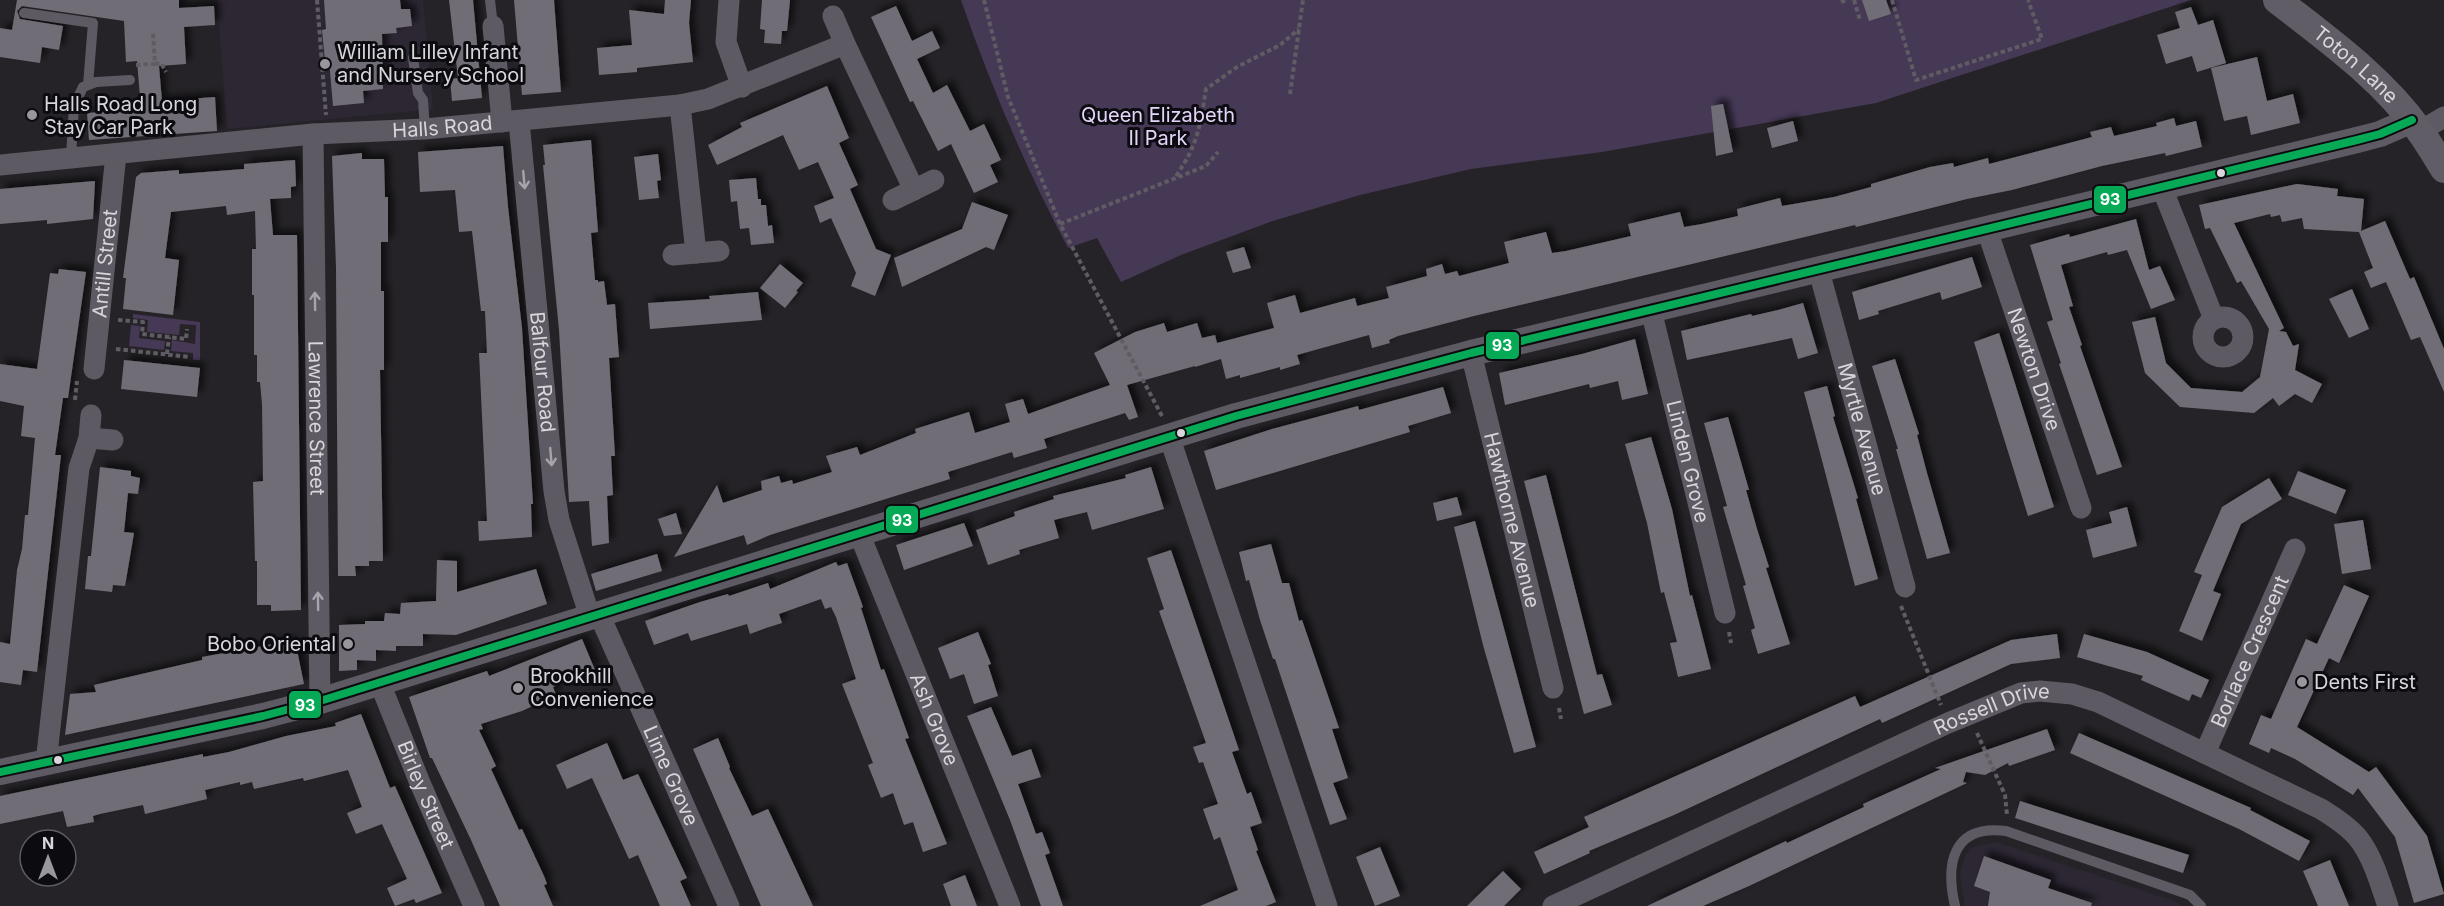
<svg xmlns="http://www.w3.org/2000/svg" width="2444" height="906" viewBox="0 0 2444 906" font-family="Inter,sans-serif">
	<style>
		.built { fill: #2d2734 }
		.green { fill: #463956 }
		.building { fill: #716d76; filter: url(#shadow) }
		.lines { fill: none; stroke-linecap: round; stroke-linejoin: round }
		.path { stroke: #5f5c63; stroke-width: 4; stroke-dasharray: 4.5 3; stroke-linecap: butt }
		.service { stroke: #5e5a63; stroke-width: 10 }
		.minor { stroke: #5e5a63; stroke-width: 21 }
		.tertiary { stroke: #5e5a63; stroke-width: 26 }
		.secondary { stroke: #615d67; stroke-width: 28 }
		.bus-1-casing { stroke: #0c0b0f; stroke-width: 12 }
		.bus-1 { stroke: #06aa56; stroke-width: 8 }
		.oneway { stroke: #a7a4ab }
		.poi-dot { fill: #99979c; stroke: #0c0b0f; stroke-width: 2 }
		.bus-dot { fill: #d8d6db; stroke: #0c0b0f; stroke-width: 2 }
		.labels { text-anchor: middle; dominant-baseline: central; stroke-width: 6; stroke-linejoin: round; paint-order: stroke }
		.poi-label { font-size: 20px; fill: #d8d6db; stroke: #0c0b0f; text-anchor: start }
		.street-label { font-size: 20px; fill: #d8d6db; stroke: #0c0b0f }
		.park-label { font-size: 20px; fill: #e3d4f9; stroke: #0c0b0f }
		.line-badge { stroke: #0c0b0f; stroke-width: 2 }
		.badge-label { font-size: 16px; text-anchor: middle; font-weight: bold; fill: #fff }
	</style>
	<defs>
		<filter id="shadow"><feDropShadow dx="5.5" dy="-5.5" stdDeviation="3" flood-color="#0009"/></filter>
	</defs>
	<rect width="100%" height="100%" fill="#252327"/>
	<path class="built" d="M217,0h206l10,109 -206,20z
		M1996,842l178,59 9,5h-218l-5,-32 5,-19 8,-8z"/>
	<path class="green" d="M961,0h1230l-315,103 -274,49 -131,17 -111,26 -87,26 -92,34 -60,27 -24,-44 -29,10c-42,-79 -78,-164 -107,-248z
		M133,314l67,8v38h-7v-7l-22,-2 1,-11 23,4 1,-19 -16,-1 -1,11 -32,-3 1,-12 -15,-2z
		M131,325l9,1 -1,12 26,3 -1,9 -35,-4z"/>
	<path class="building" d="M17,0h162v8l35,-2 1,19 -31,2 2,37 -27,2 3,35 53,-4 2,34 -128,9 -2,-27 54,-4 -4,-48 -11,1 -2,-41 -102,-15 -5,5 3,8 43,7 -4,24 -17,-3 -2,16 -40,-6v-29l12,2z
		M324,0h76l1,9h9l2,17 -16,2 1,5 -15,1 1,55 -20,2 1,12 -31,3 -4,-46 -4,1 -3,-31 4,-1z
		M449,0h24l9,98 -30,3 -2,-22 8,-1z
		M514,0h40l7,92 -39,3z
		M665,0h26l-2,23 4,39 -56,6v4l-38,3 -2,-27 35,-3 -3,-35 35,4z
		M762,0h28l-3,31h-5l-1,13 -17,-1 1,-13 -5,-1z
		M1862,0h24l5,14 -22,7z
		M896,6l16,35 20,-10 8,17 -23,11 16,34 14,-8 23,46 14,-7 17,36 -11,5 8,17 -24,11 -23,-49 -13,7 -25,-50 -3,1 -39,-85z
		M2191,7l7,18 15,-5 13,43 -29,9 -5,-16 -26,8 -9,-29 23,-7 -5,-16z
		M2257,57l10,44 26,-7 7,29 -49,12 -4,-19 -23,5 -13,-53z
		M827,86l22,52 -10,5 19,42 -8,4 26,60 15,6 -16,41 -24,-10 5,-13 -25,-55 -11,5 -6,-17 20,-8 -16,-36 -19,8 -16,-35 -66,30 -9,-20 34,-18 -2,-4z
		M1723,104l10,48 -17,4 -5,-50z
		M2174,118l2,8 20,-5 6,26 -36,9 -1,-3 -63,13 -90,24 -45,9 -111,28 -1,-2 -381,91 -76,20 -9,4 1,3 -18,5 -3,-13 -72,20 3,9 -20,6v-3l-40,11v-3l-14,4 -5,-20 -26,8v-1l-68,19 11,32 -9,3 -4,-7 -34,11 -47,15 3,9 -33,10 -2,-6 -64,20 2,7 -180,56 -23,10 -3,-10 -70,22 43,-72 6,18 39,-13 -1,-9 18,-5 2,7 11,-3 1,4 39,-12 -6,-16 31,-9 3,8 56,-22 -1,-4 54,-17 6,21 35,-11 -5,-18 18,-5 5,15 82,-29 -16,-32 41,-21 29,-9 3,9 30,-9 5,15 13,-3 2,8 57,-15 -7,-25 28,-8 5,18 55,-15 2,8 32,-8 -3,-11 41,-11 -1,-7 16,-5 3,10 12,-3 2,5 50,-13 -5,-21 42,-10 6,21 14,-2 65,-15 -3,-12 52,-12 4,15 18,-3 36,-8 -1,-7 43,-11 2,8 52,-9 37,-10v-3l59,-17 23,-4 1,4 34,-9 1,6 103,-27 -2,-5 21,-5 3,9 43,-10 -1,-3z
		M1793,121l5,20 -26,7 -5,-20z
		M591,140l7,92 -7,1 4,47h3v2l6,-1 3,24 8,-1 4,53 -10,1 6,98h-4l2,39 -6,1 2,47 -17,3 -3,-45 -20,1 -10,-172 -16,-165h2l-2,-20z
		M503,146l5,61 14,121 11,176h-2l1,33 -53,4 -1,-20h9l-8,-168h8l-2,-42h-4l-9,-80 -13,1 -4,-42 -35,2 -2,-40z
		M362,153v6h22l1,38h3v45h-7v49h3v79h-4l3,191h-14v5h-14l1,10h-18l-2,-309 -4,-111z
		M658,154l3,26 -4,1 2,17 -20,2 -5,-43z
		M295,160l1,26 -5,1v11l-21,1 3,36h24l4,375 -30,1v-6h-14v-44h-2l-2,-79 10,-1 -1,-77 -2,-22h-3v-27h-3v-60h-2v-46h4l-1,-38 -28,4 -1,-9 -55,6 -6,46 14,2 -6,55 -50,-6 3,-31h-3l13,-101 5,-4 38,-3v4l65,-5v-5z
		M756,178l2,21h3v6h5l2,21 4,-1 2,18 -23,2 -2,-17 -9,1 -3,-28 -6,1 -2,-22z
		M95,181l-2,38 -46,5v-4l-47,4v-35z
		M2297,184l41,5 -1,7 27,3 -3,32 24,-10 25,58 4,-2 30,72v43l-24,-55 -9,3 -25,-58 -15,6 -7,-16 9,-4 -14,-36 -55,-3 -2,-11 -20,4 -2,-7 -9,2 -1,-3 -36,9 50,105 -5,3 7,1 7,14 6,-2 -4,26 27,14 -10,19 -17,-9 -16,12 -6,-8 -19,15 -74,-6 -35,-34 -13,-51 23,-5 11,46 25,25 51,4 18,-15 9,-48 -28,-48 -4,2 -27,-55 -5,1 -6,-24z
		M972,202l36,13 -14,35 -8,-3 -84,40 -8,-29 68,-29z
		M2136,219l13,51 11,-4 15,34 -24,9 -24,-59 -19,5 -1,-3 -46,13 12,41 -4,1 13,38 -2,1 42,121 -25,8 -38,-111 2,-1 -14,-41 6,-2 -23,-75 39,-11 1,3z
		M1244,247l7,21 -18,5 -7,-21z
		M1972,257l10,30 -40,13 -2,-8 -62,19 1,3 -20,6 -7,-28z
		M780,264l23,19 -7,8 2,1 -13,16 -25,-20z
		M59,269l27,3 -18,126h-5l-8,57h6l-24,217 -14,-2 -2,15 -21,-3v-40l10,2 7,-74 5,-21 3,-34h3l7,-77 -14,-2 3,-30 -24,-5v-37l37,5 13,-96 8,1z
		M2352,289l17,40 -20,9 -20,-39z
		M758,292l4,28 -112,9 -2,-26 62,-4 -1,-3z
		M1803,303l15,50 -20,6 -6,-21 -105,22 -6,-29 70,-17 1,2 26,-6z
		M1999,333l55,174 -26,9 -54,-174z
		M1635,339l13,55 -26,6 -4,-19 -28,7 -1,-4 -84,21 -6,-32 83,-19z
		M1895,359l24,75 -2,1 10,38 23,80 -23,6 -31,-110h2l-26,-83z
		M124,360l76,8 -3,29 -76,-8z
		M1827,386l8,30 -2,1 25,81 -2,1 22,80 -23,7 -51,-194z
		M1443,387l8,26 -43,13 2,6 -194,58 -12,-39 68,-22 86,-23 1,4z
		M1728,417l21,73h-3l11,39 12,38 -3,1 24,76 -32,10 -7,-24 4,-2 -12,-42 3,-1 -23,-78 4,-1 -23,-83z
		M1651,437l21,72 18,87 2,-1 19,74 -33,8 -8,-34 7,-1 -13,-50 -3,1 -14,-70 -22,-79z
		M100,467l31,4v5l9,2 -2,16 -10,-1 -4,39 10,1 -9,53 -12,-1 -1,7 -27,-3 3,-33h3z
		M1151,467l13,42 -72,21 -5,-18 -33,8 5,18 -40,12 1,4 -32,11 -12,-35 39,-14 -1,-4 40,-13 -1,-3 73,-18 -1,-3z
		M2298,471l48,19 -10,24 -48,-19z
		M1546,475l51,200 5,-1 10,31 -28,9 -60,-233z
		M2269,478l13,21 -41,25 -28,67 8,3 -19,47 -23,-10 23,-56 -8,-3 28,-65z
		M1457,497l5,18 -25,6 -4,-18z
		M2127,507l10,39 -44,12 -7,-28 26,-7 -3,-11z
		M676,513l6,21 -18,2 -6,-17z
		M2363,520l8,49 -29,5 -8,-50z
		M1475,521l61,226 -22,6 -31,-108 -29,-118z
		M964,523l9,23 -69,24 -8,-25z
		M1271,544l11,39h7l10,38 3,-1 37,108 -7,1 16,49 -15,5 14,36 -17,6 -55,-166h-2l-13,-39 -11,-40 -3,1 -7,-29z
		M1171,550l68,200 -7,2 15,42 4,-2 11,31 -12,4 8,23 -2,1 20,51 -10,4h-66l38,-16 -18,-53 -6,3 -11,-31 15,-5 -15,-42 -4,1 -6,-16 13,-4 -47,-132 5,-2 -17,-51z
		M657,554l5,17 -66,20 -5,-17z
		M437,560l20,1v31l79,-23 11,35 -91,31 -33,-1v12h-27v5l-20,-1v11l-19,-1v10l-18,1v-46l26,-1v-3h19l1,-8 15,1 1,-11 35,-2z
		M836,562l2,4 9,-3 16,44 -2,1 20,62 3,-1 25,69 -4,1 42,105 -24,8 -10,-30 -9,3 -11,-32 -12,5 -13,-33 5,-2 -31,-79 14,-5 -20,-62 -5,-10 -6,2 -4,-10 -42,15 3,9 -16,5 -16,6 -3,-10 -56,17 -3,-8 -34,12 -9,-24 55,-19 28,-8 1,2 39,-13 2,6z
		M2344,585l25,11 -30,67 -10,-5 -32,69 72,45 7,-5 51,69 17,58 -30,9 -19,-66 -37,-49 -5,7 -58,-36 -24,-11 -2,5 -20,-9 12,-29 10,4 35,-80 11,5z
		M978,632l13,32 -3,1 10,31 -24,8 -10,-30 -14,5 -12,-31z
		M2057,634l3,24 -49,6 -129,59 -2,-4 -206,96 -85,36 1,2 -46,21 -10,-22 55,-25 -5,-10 271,-121 5,11 151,-67z
		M2084,634l63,18 62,28 -8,18 -9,-4 -3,7 -48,-21 2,-4 -66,-19z
		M582,639l13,31 -42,17 3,8 -34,16 -41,13 2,5 -4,1 17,36 -5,3 28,61 3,-1 22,47 3,8 -3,1 9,21h-53l-29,-66 -39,-82h-2l-21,-61 78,-26 2,5z
		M290,641l3,11 4,-2 7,34 -239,51 5,-41 26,-2 -2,-7 108,-25v-3z
		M991,707l21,49 19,-7 10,28 -23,7 18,50 6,-2 8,21 -5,2 18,51h-22l-31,-86 -43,-104z
		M361,714l29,74 5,-2 47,107 -26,10 -2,-4 -19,7 -8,-18 20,-9 -25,-55 -26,10 -9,-21 15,-6 -14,-37 -44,11 -1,-3 -49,11 -2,-7 -12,3v-3l-35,8 2,9 -62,15 -2,-9 -43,9 -7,2 1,6 -27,5 -4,-16 -63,13v-28l203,-42v3l26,-5 57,-16 50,-10 -1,-3z
		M2047,729l8,21 -46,16 -1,-3 -23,12 -19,-3 -3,10 4,1 -218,103 -46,20h-56l139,-65 1,2 77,-36 -1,-3 78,-35 -6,-1z
		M2079,733l172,75 -1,2 60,31 -11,20 -60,-32 -169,-76z
		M718,738l12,29 -1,1 23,48 16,-7 45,97h-52l-68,-157z
		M607,743l16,37 15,-6 49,104 -7,3 11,25h-31l-22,-51 -9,4 -37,-81 -25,11 -11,-24z
		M2020,801l169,54 -6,18 -168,-55z
		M1380,847l20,49 -25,10 -19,-49z
		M1984,856l67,24 -3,8 44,15 -1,3h-103l2,-14 -16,-6z
		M2330,860l9,22 10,24h-31l-15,-35z
		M1503,871l18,18 -17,17h-37z
		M965,875l12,31h-26l-8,-22z"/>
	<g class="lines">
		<path class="path" d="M317,0l9,115
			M984,0l24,97 52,127 102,192
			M1854,0l6,20
			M1892,0l24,80 126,-41 -14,-39
			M1841,2l5,-2
			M155,64l6,-1 5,9
			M136,65l19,-1 -2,-31
			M1290,94l13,-94
			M1176,176c22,-32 24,-49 30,-87l31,-22 43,-22 19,-16
			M1060,224l146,-58 12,-14
			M118,320l25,2 -1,12 44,5 1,-10
			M116,349l74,8
			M167,354l2,-17
			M75,400l2,-19
			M1901,606l40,99
			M1729,632l2,11
			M1559,708l2,11
			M1977,733l28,62 2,20"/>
		<path class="service" d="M490,0l3,26
			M24,13l69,10 -5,62
			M413,58l5,35 5,7 2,29
			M71,157l3,-51 9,-19 13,-5 34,-2
			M1955,906c-10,-43 -2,-82 51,-75l184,64 11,11"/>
		<g class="minor">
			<path d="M729,0l-3,42 16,45"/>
			<path d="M493,26l9,96"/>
			<path d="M845,44l69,146"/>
			<path d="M680,105l16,148"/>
			<path id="s1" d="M519,121l35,370 5,29 31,97"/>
			<path d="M2420,131l24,-14"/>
			<path id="s2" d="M313,134l7,567"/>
			<path id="s3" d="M0,165l313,-31 112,-5 255,-24 28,-6 137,-55 -12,-28"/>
			<path d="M2162,188l52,131"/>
			<path d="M893,200l41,-20"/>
			<path id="s4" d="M1987,230l94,278"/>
			<path d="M673,255l46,-4"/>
			<path id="s5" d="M1819,271l86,316"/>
			<path id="s6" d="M1651,310l74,303"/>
			<circle cx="2223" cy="337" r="20"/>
			<path id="s7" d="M1471,353l82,335"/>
			<path id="s8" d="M94,369l22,-215"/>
			<path d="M1169,436l158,470"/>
			<path d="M89,438l24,2"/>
			<path id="s9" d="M859,533l151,373"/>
			<path id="s10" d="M599,614l130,292"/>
			<path id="s11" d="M379,681l41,102 54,123"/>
			<path id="s12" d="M2205,753l90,-204"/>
			<path d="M46,763l33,-295 10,-30 2,-23"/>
			<path id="s13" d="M1553,906l395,-183 73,-30 19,-2 32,3 26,8 223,107c13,8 27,17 37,29 15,19 22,45 30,68"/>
		</g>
		<path class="tertiary" d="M0,772l263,-56 57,-15 916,-285 235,-63 886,-213 23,-6 32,-14"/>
		<path class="secondary" id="s14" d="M2277,0c50,39 105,78 142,130 9,12 17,26 25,39"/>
		<defs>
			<path id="bus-1" d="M0,772l263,-56 57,-15 916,-285 235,-63 886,-213 23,-6 32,-14"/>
		</defs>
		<use href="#bus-1" class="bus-1-casing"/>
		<use href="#bus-1" class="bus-1"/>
	</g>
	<defs><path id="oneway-shaft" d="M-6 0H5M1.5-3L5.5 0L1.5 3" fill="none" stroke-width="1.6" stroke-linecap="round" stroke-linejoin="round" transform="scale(1.5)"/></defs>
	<g class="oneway">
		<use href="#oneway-shaft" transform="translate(524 180) rotate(85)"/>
		<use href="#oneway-shaft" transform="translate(315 301) rotate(-91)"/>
		<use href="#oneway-shaft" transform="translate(551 457) rotate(85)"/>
		<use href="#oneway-shaft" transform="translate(318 601) rotate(-91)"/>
	</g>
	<g class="poi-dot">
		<circle cx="325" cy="64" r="6"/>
		<circle cx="32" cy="115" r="6"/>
		<circle cx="348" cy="644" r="6"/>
		<circle cx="2302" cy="682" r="6"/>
		<circle cx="518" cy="688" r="6"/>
	</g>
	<g class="bus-dot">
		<circle cx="2221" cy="173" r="5"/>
		<circle cx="1181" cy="433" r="5"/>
		<circle cx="58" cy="760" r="5"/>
	</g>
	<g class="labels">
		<g class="poi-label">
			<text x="337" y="52">William Lilley Infant<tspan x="337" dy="23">and Nursery School</tspan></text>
			<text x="44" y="104">Halls Road Long<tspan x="44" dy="23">Stay Car Park</tspan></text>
			<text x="336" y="644" text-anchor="end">Bobo Oriental</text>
			<text x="530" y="676">Brookhill<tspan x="530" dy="23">Convenience</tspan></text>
			<text x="2314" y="682">Dents First</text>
		</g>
		<g class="street-label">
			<text stroke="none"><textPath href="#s14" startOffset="102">Toton Lane</textPath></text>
			<text stroke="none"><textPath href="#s3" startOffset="444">Halls Road</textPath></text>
			<text stroke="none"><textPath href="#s8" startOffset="106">Antill Street</textPath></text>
			<text stroke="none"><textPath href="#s4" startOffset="147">Newton Drive</textPath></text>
			<text stroke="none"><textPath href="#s1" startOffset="252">Balfour Road</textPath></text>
			<text stroke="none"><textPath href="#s2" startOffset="284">Lawrence Street</textPath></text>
			<text stroke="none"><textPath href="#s5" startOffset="164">Myrtle Avenue</textPath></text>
			<text stroke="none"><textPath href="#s6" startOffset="156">Linden Grove</textPath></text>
			<text stroke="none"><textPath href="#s7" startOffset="172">Hawthorne Avenue</textPath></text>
			<text stroke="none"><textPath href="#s12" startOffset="111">Borlace Crescent</textPath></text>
			<text stroke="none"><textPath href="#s13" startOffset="482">Rossell Drive</textPath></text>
			<text stroke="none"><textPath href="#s9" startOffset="201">Ash Grove</textPath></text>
			<text stroke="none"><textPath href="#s10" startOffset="177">Lime Grove</textPath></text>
			<text stroke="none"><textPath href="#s11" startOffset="123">Birley Street</textPath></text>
		</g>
		<g class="park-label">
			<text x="1158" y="115">Queen Elizabeth<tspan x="1158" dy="23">II Park</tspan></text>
		</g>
	</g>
	<g class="line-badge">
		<rect x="2093" y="185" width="34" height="29" rx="6" fill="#06aa56"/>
		<rect x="1485" y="331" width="35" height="29" rx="6" fill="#06aa56"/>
		<rect x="885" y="505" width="34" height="29" rx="6" fill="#06aa56"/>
		<rect x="288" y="690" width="34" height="29" rx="6" fill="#06aa56"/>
	</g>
	<g class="badge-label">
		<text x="2110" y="205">93</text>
		<text x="1502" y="351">93</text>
		<text x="902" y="526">93</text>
		<text x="305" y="711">93</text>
	</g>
	<g transform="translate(48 858)"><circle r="28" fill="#0c0b0f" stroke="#5e5c61" stroke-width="1.5"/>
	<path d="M0-4.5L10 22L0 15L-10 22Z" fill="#99979c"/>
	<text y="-9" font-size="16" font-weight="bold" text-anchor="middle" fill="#d8d6db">N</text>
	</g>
</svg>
